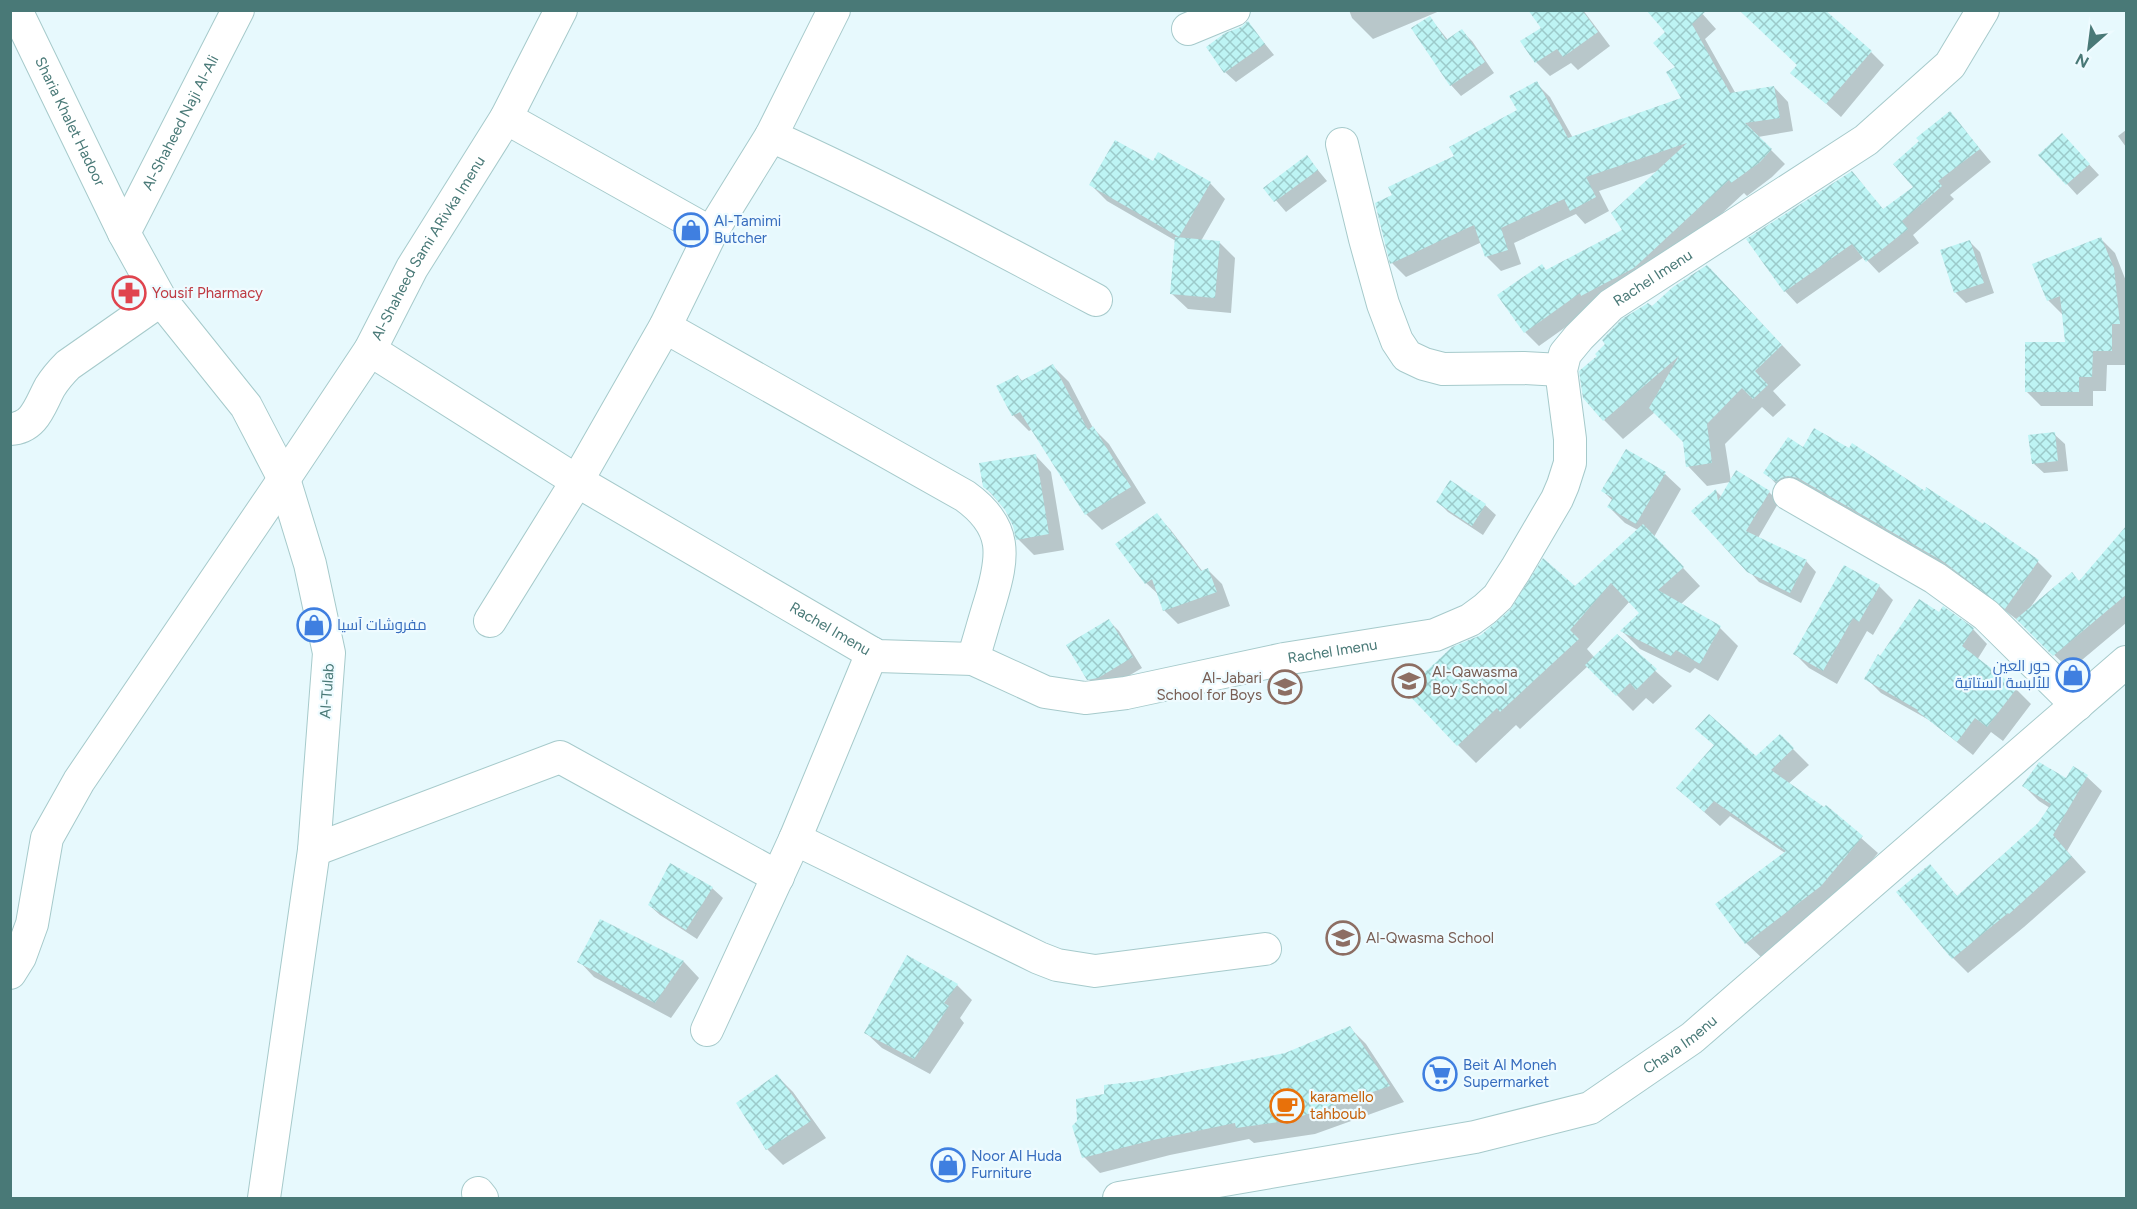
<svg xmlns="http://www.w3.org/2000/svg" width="2137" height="1209" viewBox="0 0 2137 1209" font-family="Figtree,Cairo,sans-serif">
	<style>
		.shadow { fill: #0003 }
		.building { fill: url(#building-cross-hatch) }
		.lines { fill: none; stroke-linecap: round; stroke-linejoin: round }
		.minor-casing { stroke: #a6cacb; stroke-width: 34 }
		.minor { stroke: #fff; stroke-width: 32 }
		.labels { text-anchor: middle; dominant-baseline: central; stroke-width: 4.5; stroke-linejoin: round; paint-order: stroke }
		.street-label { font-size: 15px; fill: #497977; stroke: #eefbff }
		.shop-label { font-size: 15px; fill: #366cbe; stroke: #eefbff; text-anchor: start }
		.health-label { font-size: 15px; fill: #be3a42; stroke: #eefbff; text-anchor: start }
		.education-label { font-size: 15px; fill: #785e54; stroke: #eefbff; text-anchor: start }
		.food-label { font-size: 15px; fill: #c56008; stroke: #eefbff; text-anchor: start }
	</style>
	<defs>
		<pattern id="building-cross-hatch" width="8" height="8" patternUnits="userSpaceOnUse" patternTransform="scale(1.5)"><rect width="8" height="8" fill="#bdf4f4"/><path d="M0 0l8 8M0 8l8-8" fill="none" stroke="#9ccaca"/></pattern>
	</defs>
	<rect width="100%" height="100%" fill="#e7f9fd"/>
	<path class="shadow" d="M1349,10h93l-69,29 -21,-21z
		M1583,10l27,36 -32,24 -7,-7 -21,13 -14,-14 -13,-20 20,-14 -13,-17z
		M1699,10l17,19 -11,10 31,55 38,-7 14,15 5,29 -35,6 27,27 -13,13 -25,19 -3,-3 -96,89 -54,25 -55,39 -14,-14 22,-61 78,-41 33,-59 -59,20 10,20 -24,13 -9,-10 -62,29 7,21 -20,7 -14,-14 -5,-15 -76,35 -14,-14 2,-67 62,-40 63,-46 17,-27 14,14 23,41 110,-39 -6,-31 -22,-24z
		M1430,18l18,22 14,-9 10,10 22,32 -33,23 -10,-11z
		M1248,23l26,32 -38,27 -11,-10 17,-44z
		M1871,52l13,13 -43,52 -49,-44z
		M1950,113l41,49 -41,33 4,4 -41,36 6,8 -40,30 -15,-16 -67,47 -12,-13 66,-118 33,37 32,-23z
		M2126,130v17l-8,-11z
		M2072,146l27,29 -22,20 -10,-11z
		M1307,157l20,24 -41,31 -20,-23z
		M1153,163l57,20 15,16 -24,42 18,1 16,16 -4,55 -43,-4 -16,-15 4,-53 -69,-40 -16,-16z
		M2100,238l15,15 11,28v84h-19l-1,26h-13v15h-52l-15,-15 41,-47 -4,-29 -15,-15z
		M1970,242l10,10 14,41 -28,10 -11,-11z
		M1726,286l75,79 -28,26 13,14 -13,12 -11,-10 -37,37 6,38 38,10 10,10 -21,36 48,23 10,11 -15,31 -42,-21 -66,-71 23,-20 6,6 8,-15 -23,4 -19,-20 -4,-24 -29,-30 -32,27 -19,-19 48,-111z
		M1053,366l16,16 24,46 16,16 37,59 -44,27 -16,-16 -53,-85 -4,2 -16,-16 5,-39 5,6z
		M2054,434l11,10 3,27 -24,2 -11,-10z
		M1803,450l123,44 57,32 1,-2 54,38 14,14 -22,32 50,-26 46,-54v95l-56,47 -50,-48 -60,-46 -146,-84 -35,-5 -14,-15z
		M1626,451l39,23 16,15 -27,48 46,49 -20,19 40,23 18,18 -20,35 -23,-13 -5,5 -50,-24 -18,-18 19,-18 -11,-12 -43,48 8,9 22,-22 55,50 -19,18 -7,-6 -13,13 -45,-45 -68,63 -4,-4 -40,38 -18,-18 23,-109 94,-48 63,-58 -13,-7 -16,-16 4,-6 -10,-10z
		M1036,456l15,16 13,78 -30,5 -16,-16 -4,-14 -8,-15 -22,-24z
		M1438,502l47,3 11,10 -13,20 -35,-23z
		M1156,515l14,14 33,43 5,-2 14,14 8,22 -52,18 -14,-14 -5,-15 -13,-12z
		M1879,586l14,14 -20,35 -6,-4 -30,53 -28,-16 -14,-14z
		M1939,614l34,15 14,15 -10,16 39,29 15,15 -28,37 -12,-9 -18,23 -44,-35 -48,-27 -15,-15 15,-20z
		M1109,621l10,10 23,37 -34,20 -9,1 -11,-10z
		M1698,729l58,29 24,-22 29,29 -21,19 36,25 2,-2 52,46 -41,49 -75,56 -16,-15 39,-90 -55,-37 -10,10 -26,-23 21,-57z
		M2074,768l13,9 15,14 -35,60 19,21 -62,55 -56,46 -15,-15 -23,-92 28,31 82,-73 10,-16 -11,-7 -15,-15 43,-6z
		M671,865l41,23 11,10 -26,41 -37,-24 -11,-10z
		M600,921l84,41 15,16 -28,40 -77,-41 -15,-16z
		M957,985l15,15 -12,18 4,5 -34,51 -48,-26 -16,-15z
		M1350,1028l16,16 38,58 -89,32 -61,9 -5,-4 -79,16 -70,18 -16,-16 21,-61 37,-13 144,-29z
		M777,1076l16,16 33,46 -43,27 -16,-16 -29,-46z"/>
	<path class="building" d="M1528,10h54l16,22 -35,25 -6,-8 -22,14 -15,-22 21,-13z
		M1646,10h61l-15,14 38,69 44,-7 6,32 -35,5 27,26 -13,14 -28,20 -2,-3 -95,88 -53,28 -1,-3 -56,40 -27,-38 45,-31 4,6 76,-40 -11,-17 76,-70 -101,34 10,20 -26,14 -6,-12 -63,29 7,22 -23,7 -11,-32 -84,39 -15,-61 17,-8 -4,-8 66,-31 -5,-9 68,-37 -8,-14 28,-15 31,57 113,-40 -15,-26 9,-5 -22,-24 12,-11z
		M1739,10h86l47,41 -46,53 -36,-31 7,-8z
		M1430,16l16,24 16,-11 23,33 -35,24 -39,-58z
		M1248,21l17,23 -41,29 -18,-26 19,-14 16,-6z
		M1950,111l30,38 -42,32 4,5 -40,35 6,8 -42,33 -14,-18 -68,48 -38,-53 106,-68 31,38 30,-22 -20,-23 26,-23 -3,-3z
		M2062,133l28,31 -24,21 -28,-30z
		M1115,140l38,21 5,-9 53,30 -32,55 -90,-52z
		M1307,155l11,15 -44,32 -11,-14z
		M1175,237l45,4 -5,57 -45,-4z
		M2101,237l13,31 6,56h-8v27h-19l-1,26h-13v15h-54v-50h40l-5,-46 -13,5 -15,-37z
		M1970,240l14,43 -30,10 -14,-43z
		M1707,265l75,80 -27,26 13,14 -15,14 -11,-11 -35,36 5,39 -26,4 -3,-25 -34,-34 30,-52 -76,65 -20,-23 -4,-27 18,-15 -2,-2 10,-10 -3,-4 20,-21 26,-16 4,3 21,-19z
		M1053,364l35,66 5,-4 38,61 -46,28 -65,-103 -8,4 -16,-30 22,-11 3,6z
		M1814,428l35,20 3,-5 73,48 1,-4 57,37 1,-2 55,38 -34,49 -61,-47 -146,-84 -10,-2 -7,2 -5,4 -13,-9 25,-36 15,10z
		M2055,432l3,29 -26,3 -4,-29z
		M1626,449l40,23 -30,52 -29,-17 6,-9 -12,-7z
		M1036,454l13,80 -33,6 -3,-14 -8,-16 -15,-18 -7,-5 -4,-24z
		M1736,470l34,21 -24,40 61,29 -17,33 -43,-21 -56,-61 25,-22 2,12z
		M1450,480l36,24 -14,22 -36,-24z
		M1157,513l44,58 7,-3 9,24 -54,19 -11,-32 -7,5 -30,-40z
		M1643,524l41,43 -26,23 63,36 -21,38 -24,-14 -5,6 -51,-25 19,-18 -28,-30 -41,47 9,9 -79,73 -3,-4 -40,38 -52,-55 47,-44 29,-12 29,-25 33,-52 32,28z
		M2127,525v69l-74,62 -37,-37 56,-47 7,9z
		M1844,565l36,20 -21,37 -6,-4 -30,53 -30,-17z
		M1919,599l20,13 4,-6 31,22 -12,18 55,42 -30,39 -12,-9 -18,24 -40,-31 1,-1 -54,-31 14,-25 2,2z
		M1109,619l24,38 -35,21 -11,2 -21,-35z
		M1617,634l40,35 -21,21 -6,-7 -14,13 -31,-31z
		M1709,714l47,42 24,-22 14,14 -23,22 53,37 2,-2 37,31 -42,50 -76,58 -30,-40 71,-53 -72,-50 -10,11 -28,-24 38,-43 -19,-16z
		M2039,762l27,16 7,-12 15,9 -35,60 19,22 -63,57 -1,-1 -56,46 -56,-67 34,-28 27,32 81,-73 13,-19 -29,-18z
		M670,863l43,24 -27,43 -38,-25z
		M600,919l84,42 -29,42 -78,-41z
		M907,955l51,29 -14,19 5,3 -35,53 -50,-26z
		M1350,1026l40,60 -91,31 1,2 -64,9 -1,-5 -82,17 -71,18 -10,-32 5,-5 -1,-22 28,-5v-9l37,-4 144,-28z
		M777,1074l34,47 -45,29 -30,-47z"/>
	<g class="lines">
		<defs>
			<g id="minor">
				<path id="s1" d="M16,10l108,223 37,67 85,106 38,73 26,85 19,89 -15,197 -50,348"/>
				<path d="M1188,29l46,-19"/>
				<path d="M506,118l205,115"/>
				<path d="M771,136c111,50 218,107 325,164"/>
				<path d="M1342,144l23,95 18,65 14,37 10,15 17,8 19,5 81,-1 37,2"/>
				<path id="s2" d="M124,233l114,-223"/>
				<path d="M665,327l300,169c43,31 39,60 25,106 -6,19 -11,38 -17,57"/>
				<path id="s3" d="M370,350l207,131 300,175 96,3 72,33 40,6 41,-5 158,-34 151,-24 35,-15 15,-11 13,-12 18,-28 41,-70 6,-14 7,-22v-24l-9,-69 4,-16 14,-17 32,-32 255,-165 84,-75 33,-55"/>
				<path d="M10,429c25,-1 30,-24 40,-42 5,-8 11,-15 18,-22l93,-65"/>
				<path d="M1789,494l146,84 51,37 91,90"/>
				<path d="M490,621l87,-140 88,-154 46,-94 60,-97 63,-126"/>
				<path d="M795,839l244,119 18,7 38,6 170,-22"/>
				<path d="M314,850l246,-93 218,120"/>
				<path id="s4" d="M10,973l10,-16 12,-33 15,-86 32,-57 205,-302 86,-129 42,-82 94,-150 55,-108"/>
				<path d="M707,1030l88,-191 77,-186"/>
				<path d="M478,1193l4,5"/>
				<path id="s5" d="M1119,1198l356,-61 115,-29 102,-70 434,-376"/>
			</g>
		</defs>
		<use href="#minor" class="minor-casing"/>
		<use href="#minor" class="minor"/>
	</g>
	<defs>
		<symbol id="shop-ring" viewBox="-11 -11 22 22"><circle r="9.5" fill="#eefbff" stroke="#3f7fe0" stroke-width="1.5"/><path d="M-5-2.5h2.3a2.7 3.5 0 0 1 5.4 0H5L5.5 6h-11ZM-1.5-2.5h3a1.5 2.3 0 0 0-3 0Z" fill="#3f7fe0"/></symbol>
		<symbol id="pharmacy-ring" viewBox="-11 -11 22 22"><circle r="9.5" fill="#eefbff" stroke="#e0444e" stroke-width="1.5"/><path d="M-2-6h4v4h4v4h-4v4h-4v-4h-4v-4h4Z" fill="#e0444e"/></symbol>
		<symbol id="school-ring" viewBox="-11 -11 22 22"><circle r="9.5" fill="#eefbff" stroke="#8d6e63" stroke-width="1.5"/><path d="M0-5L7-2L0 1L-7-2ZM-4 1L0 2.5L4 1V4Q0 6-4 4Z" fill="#8d6e63"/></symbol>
		<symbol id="supermarket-ring" viewBox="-11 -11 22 22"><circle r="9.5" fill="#eefbff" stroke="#3f7fe0" stroke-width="1.5"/><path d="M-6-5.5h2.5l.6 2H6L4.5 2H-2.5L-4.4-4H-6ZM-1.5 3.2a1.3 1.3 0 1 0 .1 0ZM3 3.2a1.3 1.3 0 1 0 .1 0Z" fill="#3f7fe0"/></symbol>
		<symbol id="cafe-ring" viewBox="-11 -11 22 22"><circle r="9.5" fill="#eefbff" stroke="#e8710a" stroke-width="1.5"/><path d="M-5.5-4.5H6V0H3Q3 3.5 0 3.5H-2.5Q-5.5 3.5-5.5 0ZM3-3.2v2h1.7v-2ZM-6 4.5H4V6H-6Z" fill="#e8710a"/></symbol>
	</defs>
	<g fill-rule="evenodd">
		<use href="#shop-ring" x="672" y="211" width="38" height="38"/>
		<use href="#pharmacy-ring" x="110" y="274" width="38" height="38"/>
		<use href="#shop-ring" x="295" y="606" width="38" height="38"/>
		<use href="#shop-ring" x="2054" y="656" width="38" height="38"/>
		<use href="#school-ring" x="1390" y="662" width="38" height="38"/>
		<use href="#school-ring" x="1266" y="668" width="38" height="38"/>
		<use href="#school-ring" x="1324" y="919" width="38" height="38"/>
		<use href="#supermarket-ring" x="1421" y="1055" width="38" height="38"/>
		<use href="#cafe-ring" x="1268" y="1087" width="38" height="38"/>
		<use href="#shop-ring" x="929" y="1146" width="38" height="38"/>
	</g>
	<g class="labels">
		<g class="street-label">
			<text stroke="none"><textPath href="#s1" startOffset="124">Sharia Khalet Hadoor</textPath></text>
			<text stroke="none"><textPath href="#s2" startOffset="124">Al-Shaheed Naji Al-Ali</textPath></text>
			<text stroke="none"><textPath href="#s4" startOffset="844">Al-Shaheed Sami ARivka Imenu</textPath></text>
			<text stroke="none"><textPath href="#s3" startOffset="1618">Rachel Imenu</textPath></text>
			<text stroke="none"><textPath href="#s3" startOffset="538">Rachel Imenu</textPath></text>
			<text stroke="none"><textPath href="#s3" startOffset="1060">Rachel Imenu</textPath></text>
			<text transform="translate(327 691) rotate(-86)">Al-Tulab</text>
			<text stroke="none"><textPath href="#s5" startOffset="590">Chava Imenu</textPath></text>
		</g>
		<g class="shop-label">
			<text x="714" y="221">Al-Tamimi<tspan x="714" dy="17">Butcher</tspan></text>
			<text x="337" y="625">مفروشات آسيا</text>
			<text x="2050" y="666" text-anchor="end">حور العين<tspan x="2050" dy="17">للألبسة الستاتية</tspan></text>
			<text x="1463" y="1065">Beit Al Moneh<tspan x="1463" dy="17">Supermarket</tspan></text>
			<text x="971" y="1156">Noor Al Huda<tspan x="971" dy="17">Furniture</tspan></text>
		</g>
		<g class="health-label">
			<text x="152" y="293">Yousif Pharmacy</text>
		</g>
		<g class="education-label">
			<text x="1432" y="672">Al-Qawasma<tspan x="1432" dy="17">Boy School</tspan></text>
			<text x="1262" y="678" text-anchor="end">Al-Jabari<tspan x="1262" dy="17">School for Boys</tspan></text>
			<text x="1366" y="938">Al-Qwasma School</text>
		</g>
		<g class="food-label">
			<text x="1310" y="1097">karamello<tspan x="1310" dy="17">tahboub</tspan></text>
		</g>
	</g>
	<rect width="2137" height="1209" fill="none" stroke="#497977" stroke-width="24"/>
	<g transform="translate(2089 48) rotate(208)" stroke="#eefbff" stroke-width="4.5" paint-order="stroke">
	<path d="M0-4.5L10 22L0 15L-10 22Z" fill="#497977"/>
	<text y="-9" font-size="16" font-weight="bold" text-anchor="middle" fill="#497977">N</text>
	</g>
</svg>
